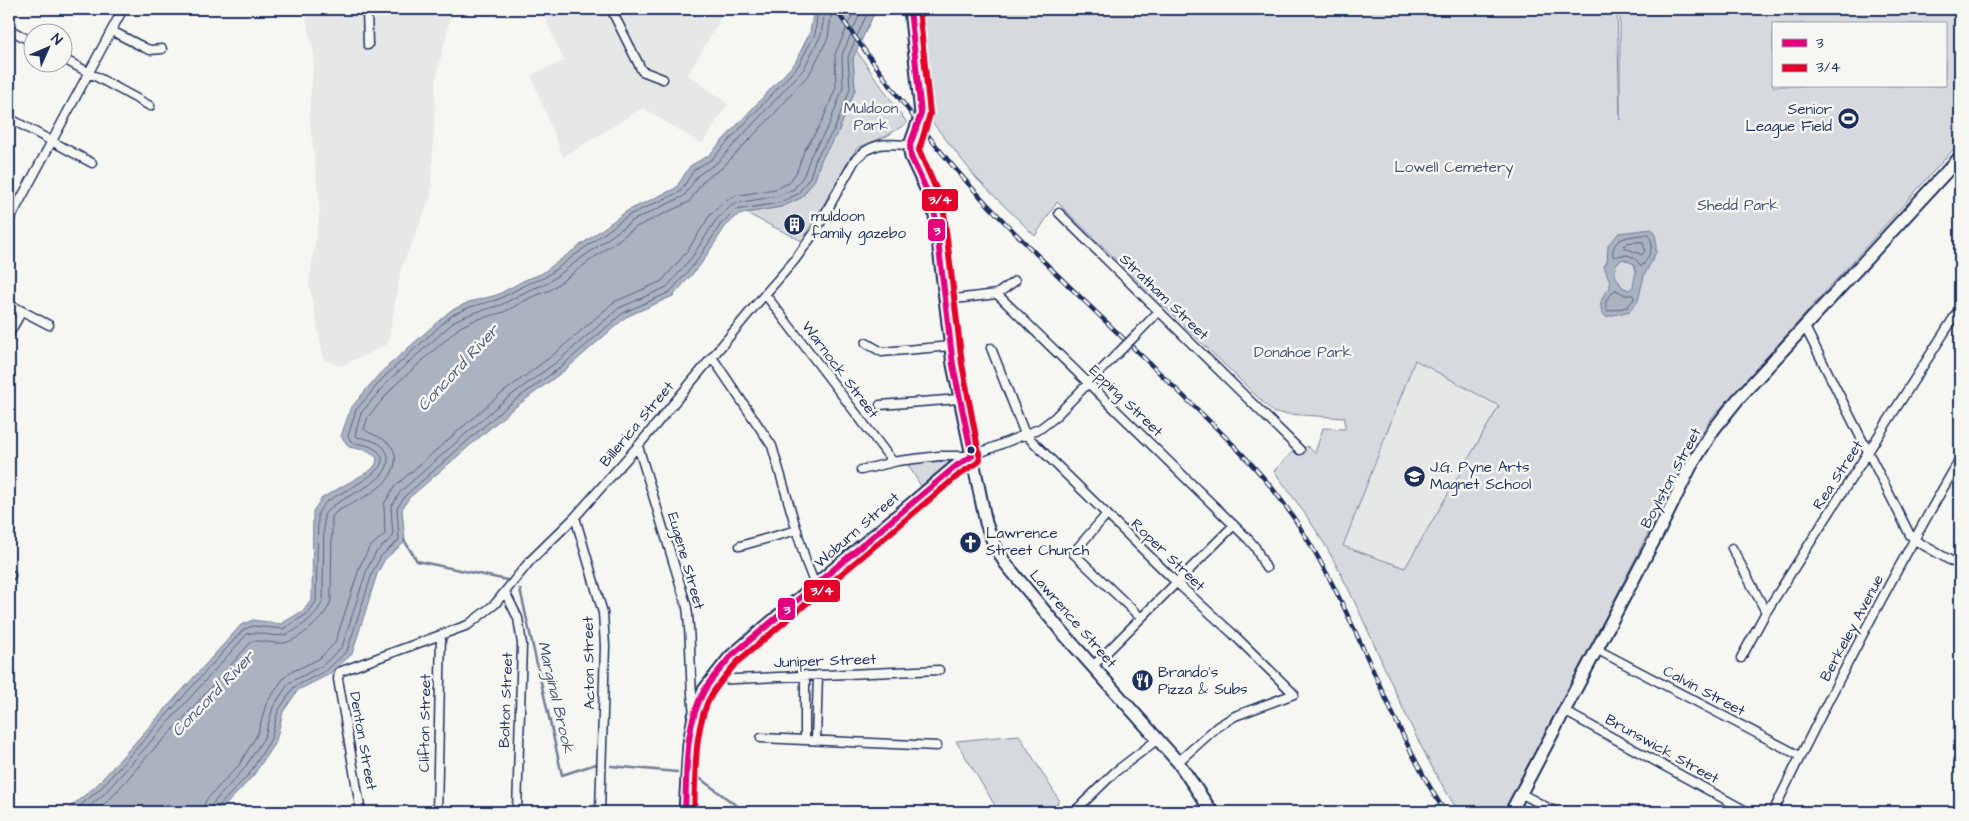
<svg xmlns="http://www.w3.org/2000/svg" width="1969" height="821" viewBox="0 0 1969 821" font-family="'Architects Daughter',sans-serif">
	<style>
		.built { fill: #e6e7e7 }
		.green { fill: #d6d9dd; stroke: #78849e; fill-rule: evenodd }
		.water { fill: #abb2c0; stroke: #717e99; fill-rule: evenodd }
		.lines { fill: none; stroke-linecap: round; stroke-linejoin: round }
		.shore { stroke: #556385; stroke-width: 1 }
		.stream { stroke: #717e99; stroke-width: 2.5 }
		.street-casing { stroke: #1b2f5e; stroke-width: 11 }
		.secondary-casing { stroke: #1b2f5e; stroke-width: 15 }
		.street { stroke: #f6f6f2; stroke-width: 8 }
		.secondary { stroke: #f6f6f2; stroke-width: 11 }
		.rail-casing { stroke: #1b2f5e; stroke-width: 4.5 }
		.rail { stroke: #f6f6f2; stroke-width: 2.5; stroke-dasharray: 8; stroke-linecap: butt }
		.street-bridge-casing { stroke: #1b2f5e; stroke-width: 11; stroke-linecap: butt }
		.street-bridge { stroke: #f6f6f2; stroke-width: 8 }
		.bus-1-casing { stroke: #f6f6f2; stroke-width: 10 }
		.bus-2-casing { stroke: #f6f6f2; stroke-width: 10 }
		.bus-1 { stroke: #e5007d; stroke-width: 6 }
		.bus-2 { stroke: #e4002b; stroke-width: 6 }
		.bus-dot { fill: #1b2f5e; stroke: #f6f6f2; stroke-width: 2 }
		.labels { text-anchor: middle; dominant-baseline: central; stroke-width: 5; stroke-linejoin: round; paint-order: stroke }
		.park-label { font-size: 15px; fill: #405177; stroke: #f6f6f2 }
		.poi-label { font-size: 15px; fill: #1b2f5e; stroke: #f6f6f2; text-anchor: start }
		.street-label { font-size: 15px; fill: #1b2f5e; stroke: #f6f6f2 }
		.water-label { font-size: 16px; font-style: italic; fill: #46567b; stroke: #f6f6f2 }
		.line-badge { stroke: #f6f6f2; stroke-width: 2 }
		.badge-label { font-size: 14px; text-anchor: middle; font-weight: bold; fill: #fff }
	</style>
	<rect width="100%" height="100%" fill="#f6f6f2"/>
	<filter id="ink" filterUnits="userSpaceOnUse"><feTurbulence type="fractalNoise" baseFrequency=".02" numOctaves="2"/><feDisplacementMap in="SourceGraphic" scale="10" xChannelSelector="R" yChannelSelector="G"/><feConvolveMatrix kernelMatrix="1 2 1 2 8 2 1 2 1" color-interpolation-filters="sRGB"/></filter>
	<g filter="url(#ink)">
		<path class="built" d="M304,9h148l-16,70 -5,117 -30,73 -13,75 -47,22 -17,-6 -15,-76 11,-75 -11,-96 5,-58z
			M541,9h185l-38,66 40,29 -26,40 -59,-36 -80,49 -32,-82 33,-14z
			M1414,360l86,45 -95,163 -62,-22z"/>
		<path class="green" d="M917,9h700l3,111v-111h329l11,21v112l-250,278 -28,46 -69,137 -110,209h-44c-52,-78 -80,-167 -124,-249 -17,-33 -39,-62 -61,-92l19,-20 5,4 9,-9 8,7 8,-25 22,1v-11l-71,-5 -217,-211 -22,34 -58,-57 -48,-61zM1773,24h172v62h-172zM1415,360l84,46 -94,162 -62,-22z
			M856,50l51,73 -20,13 -30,12 -55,93 -56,-28 35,-6 20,-9 14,-19 6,-19 18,-30 16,-40 -2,-32z
			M951,461l-30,25 -14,-23z
			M1019,735l40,65 -6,12h-54l-43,-71z"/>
		<path class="water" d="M814,9h60v5l-21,44 2,32 -16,40 -18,30 -6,19 -14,19 -20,9 -42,7 -14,13 -24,37 -28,32 -47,21 -61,53 -55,41 -101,87 -7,11 3,33 -20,17 -8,15 -25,80 -22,20 -32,16 -15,22 -7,29 -23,35 -34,36h-155l32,-26 145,-161 12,-5 28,4 23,-14 8,-11 1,-88 9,-13 49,-28 5,-6 1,-6 -8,-7 -20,-4 -8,-11 10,-28 29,-35 70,-62 19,-9 28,-7 28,-15 16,-6 86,-63 49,-23 14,-22 19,-11 86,-92 15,-31z
			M1652,229l4,9v14l-12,24 -6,25 -8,10 -24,6c-10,-10 -4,-22 4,-29v-6l-6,-16 3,-4 1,-17 11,-12zM1623,259l11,5 2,7 -3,16 -4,3 -7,-3 -7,-12 1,-11z"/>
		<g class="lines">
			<path class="shore" d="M1648,234c8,9 1,23 -5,31h-3c-5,-10 -15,-12 -25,-8l-2,-1c-2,-21 20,-19 35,-22z
				M1643,242l2,8 -3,5 -19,-8 4,-4z
				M1616,290l9,5h8l1,4 -7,8 -19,4c-6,-9 1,-15 8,-21z
				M73,812l27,-23 144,-160 9,-3 30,3 24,-15 9,-12 2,-89c3,-4 6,-10 10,-12 11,-9 81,-36 43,-54 -5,-3 -13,-3 -19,-4l-4,-7 8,-26 28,-33 68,-62 18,-8 29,-8 28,-15 17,-6 85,-63 51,-23 14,-22 18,-11 86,-93 17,-32 3,-25
				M83,812l21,-18 143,-160c11,-4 24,4 36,1 13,-2 38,-23 40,-36l1,-84c14,-21 67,-29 64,-58 -2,-15 -20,-18 -31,-20l-2,-2 6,-22 27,-32 68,-61 17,-7 28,-8 28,-15 17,-6 86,-63 52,-25 14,-21 19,-12 86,-93 18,-35 4,-26
				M95,812l15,-13 41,-47 21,-21 80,-90c10,-1 21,3 31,2 16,-2 45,-27 48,-43l1,-83 4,-5c20,-12 55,-23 59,-49 1,-6 0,-13 -5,-18 -9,-10 -20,-10 -26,-16l4,-12 26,-31 66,-59 15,-7 29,-8 28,-15 18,-7 86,-63 53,-25 15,-22 18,-12 53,-55 35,-40 18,-35 4,-29
				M202,812l4,-12 33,-35 19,-32 8,-29 17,-25 6,-6 30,-14 16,-16 25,-77 9,-18 16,-14 -1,-30 11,-18 102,-89 56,-42 61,-53 48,-21 24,-28 24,-38 16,-15 9,-4 40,-7 14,-6 8,-12 7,-20 18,-29 14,-35 -1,-33 20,-45
				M210,812l2,-8 32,-35 21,-33 8,-29 16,-24 34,-18 19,-18 25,-78 9,-17 17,-15 -2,-30 10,-16 101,-89 56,-41 61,-53 48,-21 25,-30 24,-37 15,-14 6,-3 41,-7 16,-7 10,-14 7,-20 18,-30 14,-37 -1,-33 20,-46
				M216,812l2,-5 32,-34 21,-34 7,-28 16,-24 33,-17 20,-19 26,-80 8,-15 18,-16 -2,-32 9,-13 100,-88 56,-41 61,-53 47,-21 27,-31 24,-37 14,-14 44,-7 19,-9 12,-17 6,-19 19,-30 15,-39 -2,-32 21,-48"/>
			<path class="stream" d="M404,540l13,21 90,19
				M520,589l42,186 34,-11
				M611,766l66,6
				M698,777l39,29 20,6"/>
			<defs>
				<path id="street" d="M367,9l1,36
					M611,9l31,62 21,8
					M9,29l23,13
					M112,31l33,17 5,2 12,-1
					M62,58l88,48
					M9,118l83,45
					M1059,213l241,237
					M9,221l114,-212
					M765,294l128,168
					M997,294l18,-13
					M946,300l51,-6 251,245 7,8 11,21
					M9,304l40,21
					M1805,327l105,208 8,7 42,24
					M9,334l13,-23
					M1137,334l22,-23
					M866,343l16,9 69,-6
					M991,348l34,86 151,148 56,51 62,61 -59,22 -18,11 -39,35
					M712,357l60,89 34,116 9,23
					M880,405l80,-6
					M638,446l49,161c5,36 2,72 7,107
					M861,470l37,-9 41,-5h33l69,-28 13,-10 62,-63
					M1107,514l-34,39 68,65
					M575,517l28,96 2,33 -5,166
					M740,546l57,-16
					M1732,548l34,64
					M9,574l2,1
					M505,592l13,26 4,26 -5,168
					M1596,649l204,107
					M1741,658l25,-46 194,-304
					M1093,666l141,-141
					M805,675v65
					M712,680l227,-10
					M1564,711l184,101
					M761,738l176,8
					M816,740l2,-65
					M1520,793l36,19
					M361,812l-23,-133 1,-7 129,-47 27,-21 35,-43 45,-44 63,-71 116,-139 40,-46 21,-29 40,-72c18,-19 31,-16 55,-15
					M437,812l4,-177
					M1074,812l41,-40 43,-33
					M1773,812c58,-120 120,-238 187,-353"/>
				<path id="secondary" d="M910,9l11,105 -11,31v6l1,6 17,36 7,22 18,150 33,158 7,19 12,21 57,69 116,130 34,50
					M1957,9l3,5
					M685,812l4,-68 5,-28 10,-26 26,-33 21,-18 205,-173 16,-10
					M1511,812l149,-283 31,-63 23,-37 24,-30 222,-242"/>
			</defs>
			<use href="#street" class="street-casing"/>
			<use href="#secondary" class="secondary-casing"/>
			<use href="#street" class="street"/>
			<use href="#secondary" class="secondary"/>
			<defs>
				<path id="rail" d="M835,9c49,68 96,137 154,197 59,62 122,120 183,179 34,33 70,66 100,103 77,97 107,220 173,324"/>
			</defs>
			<use href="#rail" class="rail-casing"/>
			<use href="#rail" class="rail"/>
			<defs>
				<path id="street-bridge" d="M1116,355l21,-21"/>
			</defs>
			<use href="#street-bridge" class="street-bridge-casing"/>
			<use href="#street-bridge" class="street-bridge"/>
			<defs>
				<path id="bus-1" d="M910,9l11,105 -11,31 1,12 17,36 7,22 18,150 19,91
					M685,812c2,-39 -1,-86 19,-121 6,-12 18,-23 26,-34l226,-191 16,-10"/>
				<path id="bus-2" d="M694,812c2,-36 -1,-87 18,-118 7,-11 16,-21 24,-31l225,-190 16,-10 3,-4 -18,-95 -18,-151 -8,-24 -17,-39 11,-36 -11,-105"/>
			</defs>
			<use href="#bus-1" class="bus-1-casing"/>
			<use href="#bus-2" class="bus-2-casing"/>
			<use href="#bus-1" class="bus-1"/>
			<use href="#bus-2" class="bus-2"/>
		</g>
	</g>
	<defs>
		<symbol id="stadium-disc" viewBox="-11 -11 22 22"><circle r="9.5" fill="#1b2f5e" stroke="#f6f6f2"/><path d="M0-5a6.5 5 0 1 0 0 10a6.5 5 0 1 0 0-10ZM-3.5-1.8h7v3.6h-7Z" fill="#fff"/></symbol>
		<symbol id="building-disc" viewBox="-11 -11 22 22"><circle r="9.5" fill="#1b2f5e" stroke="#f6f6f2"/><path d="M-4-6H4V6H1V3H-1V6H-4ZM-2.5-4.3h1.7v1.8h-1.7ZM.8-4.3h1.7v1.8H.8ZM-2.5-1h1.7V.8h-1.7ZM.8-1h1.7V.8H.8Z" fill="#fff"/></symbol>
		<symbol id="school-disc" viewBox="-11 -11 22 22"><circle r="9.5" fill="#1b2f5e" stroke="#f6f6f2"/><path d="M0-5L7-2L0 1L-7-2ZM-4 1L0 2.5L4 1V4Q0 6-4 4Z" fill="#fff"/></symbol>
		<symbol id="church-disc" viewBox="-11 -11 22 22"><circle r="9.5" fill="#1b2f5e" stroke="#f6f6f2"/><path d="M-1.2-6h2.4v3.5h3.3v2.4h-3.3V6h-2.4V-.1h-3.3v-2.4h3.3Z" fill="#fff"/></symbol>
		<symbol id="restaurant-disc" viewBox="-11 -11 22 22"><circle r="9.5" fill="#1b2f5e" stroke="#f6f6f2"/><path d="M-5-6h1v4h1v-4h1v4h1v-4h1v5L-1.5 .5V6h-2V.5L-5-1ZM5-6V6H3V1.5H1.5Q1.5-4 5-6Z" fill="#fff"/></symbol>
	</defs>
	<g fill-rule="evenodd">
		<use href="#stadium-disc" x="1836" y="106" width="25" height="25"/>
		<use href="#building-disc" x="782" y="212" width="25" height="25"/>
		<use href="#school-disc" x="1402" y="464" width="25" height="25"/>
		<use href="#church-disc" x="958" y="530" width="25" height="25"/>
		<use href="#restaurant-disc" x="1130" y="668" width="25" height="25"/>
	</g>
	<circle class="bus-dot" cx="971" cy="450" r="4.5"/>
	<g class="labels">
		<g class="park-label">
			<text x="871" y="108">Muldoon<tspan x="871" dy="17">Park</tspan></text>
			<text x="1454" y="167">Lowell Cemetery</text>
			<text x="1738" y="205">Shedd Park</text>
			<text x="1303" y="352">Donahoe Park</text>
		</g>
		<g class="poi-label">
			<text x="1832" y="109" text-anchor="end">Senior<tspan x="1832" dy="17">League Field</tspan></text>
			<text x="811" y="216">muldoon<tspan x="811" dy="17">family gazebo</tspan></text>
			<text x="1430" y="467">J.G. Pyne Arts<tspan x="1430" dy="17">Magnet School</tspan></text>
			<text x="986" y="533">Lawrence<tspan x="986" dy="17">Street Church</tspan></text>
			<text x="1158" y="672">Brando's<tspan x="1158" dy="17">Pizza &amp; Subs</tspan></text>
		</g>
		<g class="street-label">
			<text transform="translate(1164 297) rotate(44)">Stratham Street</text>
			<text transform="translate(840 370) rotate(53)">Warnock Street</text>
			<text transform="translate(1126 401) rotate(44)">Epping Street</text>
			<text transform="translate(637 424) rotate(-50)">Billerica Street</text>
			<text transform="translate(1838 475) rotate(-57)">Rea Street</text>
			<text transform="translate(1671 478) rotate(-62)">Boylston Street</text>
			<text transform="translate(857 530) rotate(-41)">Woburn Street</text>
			<text transform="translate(1168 555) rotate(44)">Roper Street</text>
			<text transform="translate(686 561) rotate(74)">Eugene Street</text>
			<text transform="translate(1073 619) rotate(49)">Lawrence Street</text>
			<text transform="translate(1852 628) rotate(-62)">Berkeley Avenue</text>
			<text transform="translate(825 661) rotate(-2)">Juniper Street</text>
			<text transform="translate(589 663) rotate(-91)">Acton Street</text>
			<text transform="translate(1704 691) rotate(28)">Calvin Street</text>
			<text transform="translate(506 700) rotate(-88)">Bolton Street</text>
			<text transform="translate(425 723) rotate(-89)">Clifton Street</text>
			<text transform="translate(363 741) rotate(80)">Denton Street</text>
			<text transform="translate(1662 749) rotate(29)">Brunswick Street</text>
		</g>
		<g class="water-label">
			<text transform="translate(458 368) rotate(-47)">Concord River</text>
			<text transform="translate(213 694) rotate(-46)">Concord River</text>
			<text transform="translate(556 697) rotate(77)">Marginal Brook</text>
		</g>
	</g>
	<g class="line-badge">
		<rect x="921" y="188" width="38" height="24" rx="5" fill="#e4002b"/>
		<rect x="927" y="218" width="19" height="24" rx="5" fill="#e5007d"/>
		<rect x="803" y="579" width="38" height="24" rx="5" fill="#e4002b"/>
		<rect x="777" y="597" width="19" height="24" rx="5" fill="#e5007d"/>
	</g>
	<g class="badge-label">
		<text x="940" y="204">3/4</text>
		<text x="937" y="235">3</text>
		<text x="822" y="595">3/4</text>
		<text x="787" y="614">3</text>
	</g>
	<rect width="1969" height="821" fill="none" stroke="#f6f6f2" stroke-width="30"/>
	<rect x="15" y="15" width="1939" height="791" fill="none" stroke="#1b2f5e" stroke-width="2" filter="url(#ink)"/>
	<rect x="1772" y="22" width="175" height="65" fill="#f6f6f2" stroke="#9ea6b7"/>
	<rect x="1782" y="39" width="25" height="8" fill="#e5007d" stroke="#9ea6b7"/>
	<text x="1816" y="48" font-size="15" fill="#1b2f5e">3</text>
	<rect x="1782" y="64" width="25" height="8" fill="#e4002b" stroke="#9ea6b7"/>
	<text x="1816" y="72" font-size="15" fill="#1b2f5e">3/4</text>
	<g transform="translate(48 48) rotate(45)"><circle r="24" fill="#f6f6f2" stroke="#9ea6b7"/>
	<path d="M0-4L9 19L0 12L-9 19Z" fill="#1b2f5e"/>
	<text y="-8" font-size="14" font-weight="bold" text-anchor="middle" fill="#1b2f5e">N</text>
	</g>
</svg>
